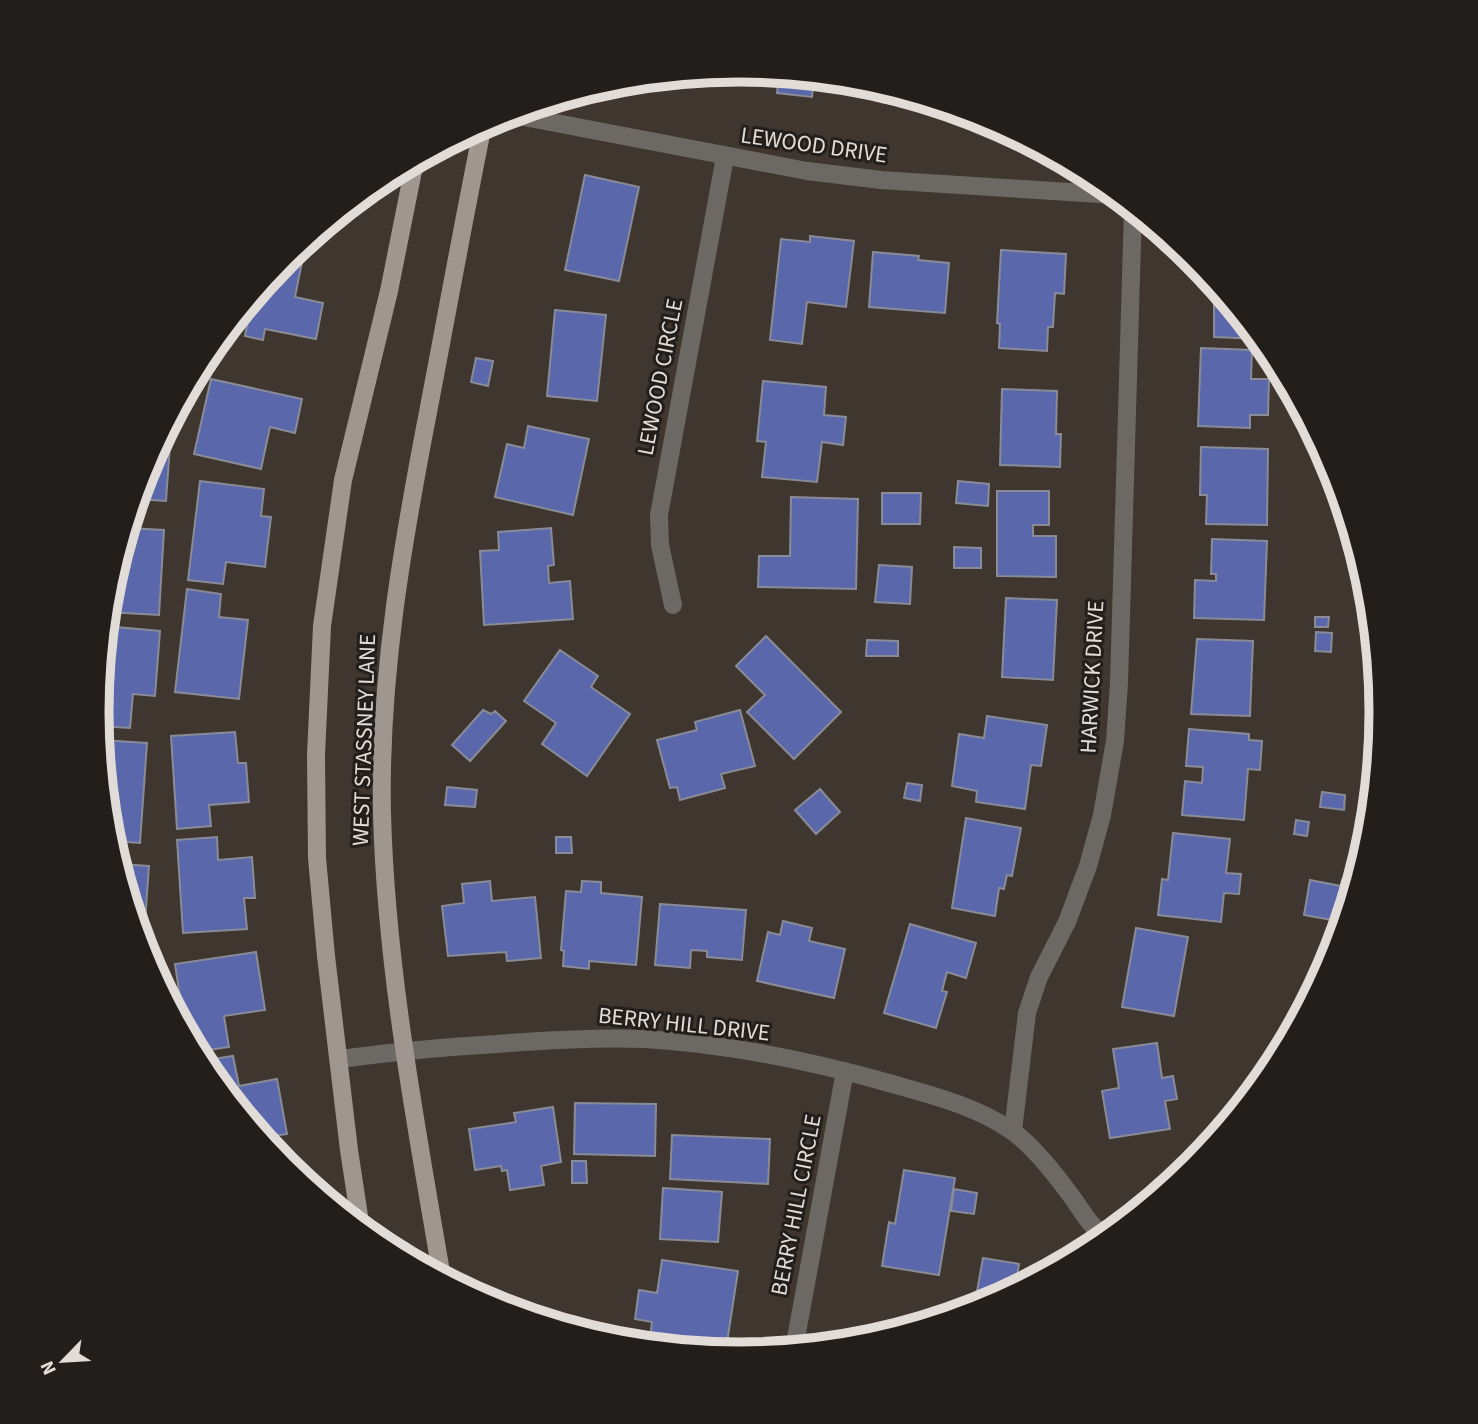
<svg xmlns="http://www.w3.org/2000/svg" width="1478" height="1424" viewBox="0 0 1478 1424" font-family="'Source Sans 3',sans-serif">
	<style>
		.building { fill: #5a67ab; stroke: #898b96; stroke-width: 2 }
		.lines { fill: none; stroke-linecap: round; stroke-linejoin: round }
		.minor { stroke: #6c6864; stroke-width: 18 }
		.major { stroke: #9f9690; stroke-width: 18 }
		.labels { text-anchor: middle; dominant-baseline: central; stroke-width: 6; stroke-linejoin: round; paint-order: stroke }
		.street-label { font-size: 23px; fill: #e2dcd8; stroke: #221e1b }
		.rim { fill: none; stroke: #e2dcd8; stroke-width: 9 }
	</style>
	<rect width="100%" height="100%" fill="#3e362f"/>
	<path class="building" d="M779,74l86,8 -1,11 -37,-4 1,-7 -14,-2 -2,17 -35,-4z
		M882,88l75,23 -76,-9z
		M585,175l54,12 -20,94 -54,-11z
		M810,236l44,5 -8,66 -39,-5 -5,42 -32,-4 11,-101 29,3z
		M1001,250l65,4 -2,40 -9,-1 -2,34h-5l-1,24 -48,-3 1,-24 -3,-1z
		M873,252l46,4 -1,4 31,3 -4,50 -76,-6z
		M289,254l14,3 -8,40 28,6 -7,36 -51,-10 -2,11 -18,-4 2,-11 -15,-3z
		M1214,283l45,56 -45,-2z
		M555,310l51,5 -9,86 -50,-5z
		M1201,348l51,2 -1,29h18l-1,36h-18v13l-52,-2z
		M476,358l17,3 -5,25 -17,-4z
		M211,379l91,20 -7,34 -25,-6 -9,42 -67,-15z
		M763,381l63,6 -2,28 22,2 -3,28 -21,-3 -5,40 -55,-5 4,-35 -9,-1z
		M1002,389l55,2 -1,43h5l-1,33 -60,-2z
		M172,417l-6,84 -30,-2 10,-33z
		M528,426l61,13 -16,76 -78,-18 12,-53 17,4z
		M1201,447l67,2 -1,76 -61,-1 1,-29h-7z
		M200,481l64,8 -3,27 10,1 -6,50 -39,-5 -3,22 -35,-4z
		M958,481l31,3 -1,22 -32,-3z
		M997,491h52v34h-16v11h23v41l-59,-1z
		M882,493h39l-1,31h-38z
		M791,497l67,2 -2,90 -98,-2 1,-31h31z
		M127,528l37,2 -5,85 -52,-3 2,-26z
		M551,528l3,37 -6,1 1,17 21,-2 3,38 -89,6 -4,-74 19,-1 -1,-18z
		M1212,539l55,2 -3,79 -70,-2 1,-38 21,1v-7h-5z
		M954,547l27,1v20h-27z
		M879,565l33,2 -2,37 -35,-2z
		M187,589l34,5 -2,23 29,3 -9,79 -64,-7z
		M1006,598l51,2 -4,80 -51,-3z
		M1315,617h14l-1,10h-13z
		M105,626l55,5 -5,65 -22,-2 -3,34 -30,-2 3,-33 -4,-1z
		M1316,632l16,1 -1,19 -16,-1z
		M766,636l75,76 -47,47 -47,-47 18,-17 -29,-29z
		M1197,639l56,2 -3,75 -59,-2z
		M867,640l31,1v15h-32z
		M560,650l38,26 -7,11 39,27 -43,62 -45,-32 14,-21 -32,-22z
		M483,710l8,4 4,-3 11,10 -36,40 -18,-16z
		M740,710l15,56 -34,8 4,14 -45,12 -3,-13 -7,1 -13,-48 40,-10 -2,-8z
		M987,716l60,9 -6,41 -10,-1 -6,44 -49,-7 1,-11 -25,-5 7,-52 25,4z
		M1189,729l60,5v6l13,1 -2,29 -12,-1 -4,51 -62,-5 3,-34 17,2 1,-16 -17,-1z
		M235,732l3,31h8l3,39 -40,3 2,21 -34,3 -6,-93z
		M100,740l47,3 -7,100 -29,-2z
		M907,783l15,2 -2,16 -16,-3z
		M447,787l30,3 -2,17 -30,-2z
		M820,789l20,23 -24,22 -21,-24z
		M1322,792l23,3 -1,15 -24,-3z
		M966,818l55,10 -9,48 -5,-1 -3,14 -5,-1 -4,28 -43,-8z
		M1296,820l13,2 -2,14 -13,-2z
		M1173,833l57,6 -4,34 15,1 -2,20 -15,-1 -3,29 -63,-7 4,-36 6,1z
		M217,837l1,23 34,-3 3,41h-11l3,31 -64,4 -6,-93z
		M556,837h15l1,16h-16z
		M118,864l31,2 -6,83z
		M1310,880l31,6 1,-6 10,2 -9,40 -39,-7z
		M490,881l2,20 43,-4 6,61 -34,3 -1,-9 -58,4 -6,-50 22,-3 -2,-19z
		M582,881l19,1v11l41,4 -6,68 -47,-4v8l-26,-3 1,-15 -3,-1 5,-59 15,1z
		M660,904l86,6 -4,50 -35,-3v-6l-16,-1 -1,18 -35,-3z
		M783,921l29,7 -3,13 36,8 -11,49 -77,-17 11,-49 12,3z
		M910,924l66,19 -10,35 -19,-6 -5,19 5,1 -11,36 -52,-15z
		M1136,928l52,9 -14,79 -52,-9z
		M256,952l9,58 -41,6 5,31 -33,5 -11,-22 -10,-66z
		M1157,1043l5,35 11,-2 4,23 -12,2 5,28 -60,9 -8,-47 17,-3 -6,-39z
		M233,1056l6,30 38,-7 10,55 -25,4 -61,-77z
		M575,1103l81,1 -1,52 -81,-2z
		M553,1107l8,55 -20,4 3,19 -34,5 -3,-20 -5,1 -1,-5 -26,4 -6,-41 47,-7 -2,-9z
		M672,1135l98,4 -2,45 -98,-5z
		M1194,1146l15,1 -15,18z
		M572,1161h14l1,22h-15z
		M904,1170l51,8 -16,97 -57,-9 7,-44 6,2z
		M663,1188l59,4 -4,50 -58,-3z
		M954,1189l23,4 -3,21 -23,-3z
		M983,1258l36,6 -3,18 10,1 -52,25z
		M662,1260l76,11 -12,78 -76,-11 2,-16 -17,-3 4,-29 18,3z
		M573,1316l32,11 -3,11 -32,-10z
		M870,1325l30,6 -33,10z"/>
	<g class="lines">
		<path class="minor" d="M509,114l298,57 74,9 235,15
			M673,605l-13,-60 -1,-30 66,-358
			M340,1059c52,-7 104,-12 157,-15 50,-4 98,-7 148,-5 82,5 166,22 244,44 42,12 87,23 123,48 20,14 39,38 54,58 13,16 22,36 40,49
			M1013,1131l14,-118 12,-36 28,-55 21,-56 14,-51 13,-74 4,-58 14,-474
			M794,1349l51,-278"/>
		<path class="major" d="M361,1229l-12,-79 -23,-194 -9,-98 -1,-103 6,-129 21,-146 46,-189 26,-130
			M442,1278c-26,-154 -56,-309 -60,-465 -3,-137 21,-272 47,-406 18,-94 35,-189 54,-282"/>
	</g>
	<g class="labels">
		<g class="street-label">
			<text transform="translate(814 145) rotate(8)">LEWOOD DRIVE</text>
			<text transform="translate(660 377) rotate(-79)">LEWOOD CIRCLE</text>
			<text transform="translate(1092 677) rotate(-87)">HARWICK DRIVE</text>
			<text transform="translate(364 740) rotate(-88)">WEST STASSNEY LANE</text>
			<text transform="translate(684 1024) rotate(6)">BERRY HILL DRIVE</text>
			<text transform="translate(796 1205) rotate(-79)">BERRY HILL CIRCLE</text>
		</g>
	</g>
	<path d="M0 0H1478V1424H0ZM109 712a630 630 0 1 1 1260 0a630 630 0 1 1-1260 0Z" fill="#221e1b" fill-rule="evenodd"/>
	<path class="rim" d="M109 712a630 630 0 1 1 1260 0a630 630 0 1 1-1260 0Z"/>
	<g transform="translate(63 1361) rotate(245)" stroke="#221e1b" stroke-width="5" paint-order="stroke">
	<path d="M0-5L12 26L0 18L-12 26Z" fill="#e2dcd8"/>
	<text y="-10" font-size="19" font-weight="bold" text-anchor="middle" fill="#e2dcd8">N</text>
	</g>
</svg>
